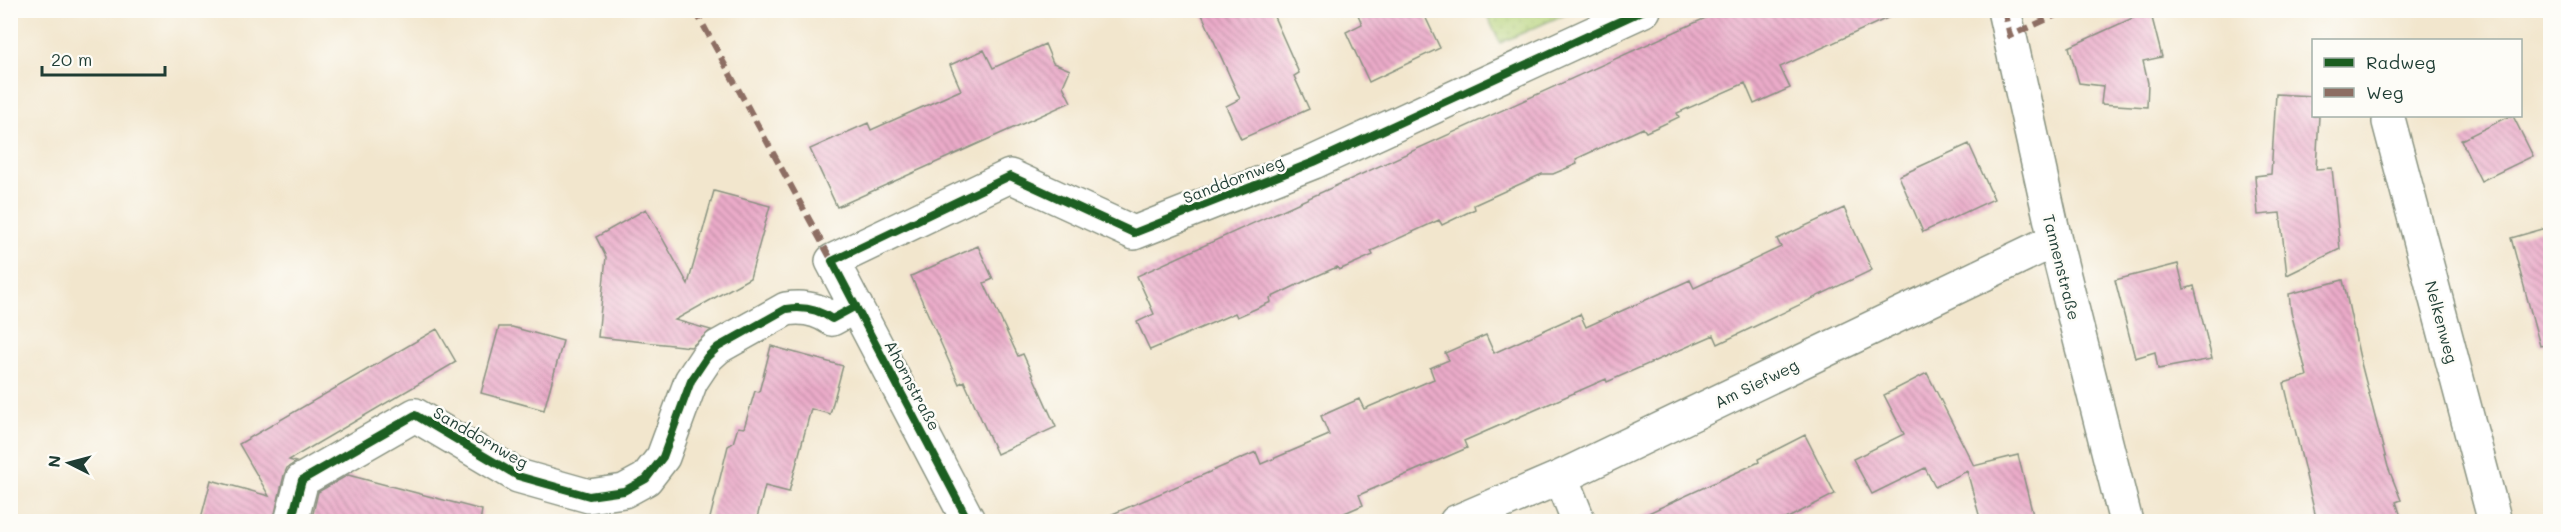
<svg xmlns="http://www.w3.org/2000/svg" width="2561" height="532" viewBox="0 0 2561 532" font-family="Mali,sans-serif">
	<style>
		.park { fill: url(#park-dots); stroke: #6a8856; stroke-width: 1.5 }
		.building { fill: url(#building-back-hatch) }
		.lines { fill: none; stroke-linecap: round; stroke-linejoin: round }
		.minor-casing { stroke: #889280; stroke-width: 36 }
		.minor { stroke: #fff; stroke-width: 33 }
		.quiet { stroke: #8d6e63; stroke-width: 6; stroke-dasharray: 12 6; stroke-linecap: butt }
		.cycleway-casing { stroke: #fdfcf7; stroke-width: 11 }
		.cycleway { stroke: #1b5e20; stroke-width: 8 }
		.labels { text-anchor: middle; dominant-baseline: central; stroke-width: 5; stroke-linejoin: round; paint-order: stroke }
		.street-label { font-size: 16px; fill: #1f3d34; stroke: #fdfcf7 }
	</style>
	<defs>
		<pattern id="park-dots" width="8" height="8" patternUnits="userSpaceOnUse" patternTransform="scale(1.5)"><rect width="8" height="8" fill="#b5d279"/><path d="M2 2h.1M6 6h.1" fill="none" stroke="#9bb569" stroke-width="1.8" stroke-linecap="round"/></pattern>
		<pattern id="building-back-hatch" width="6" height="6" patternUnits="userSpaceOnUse" patternTransform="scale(1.5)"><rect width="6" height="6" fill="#ebabc9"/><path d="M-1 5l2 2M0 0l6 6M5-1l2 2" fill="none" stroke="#be8ca4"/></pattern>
	</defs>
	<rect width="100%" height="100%" fill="#fdfcf7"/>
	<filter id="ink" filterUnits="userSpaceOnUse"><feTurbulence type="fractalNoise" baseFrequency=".0167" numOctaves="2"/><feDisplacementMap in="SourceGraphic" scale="12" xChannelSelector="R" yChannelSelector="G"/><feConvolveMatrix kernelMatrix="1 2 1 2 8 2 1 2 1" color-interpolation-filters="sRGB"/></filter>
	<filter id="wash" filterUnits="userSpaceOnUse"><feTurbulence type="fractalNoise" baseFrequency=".008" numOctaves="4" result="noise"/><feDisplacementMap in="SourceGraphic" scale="24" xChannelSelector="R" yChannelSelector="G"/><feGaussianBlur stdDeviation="1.35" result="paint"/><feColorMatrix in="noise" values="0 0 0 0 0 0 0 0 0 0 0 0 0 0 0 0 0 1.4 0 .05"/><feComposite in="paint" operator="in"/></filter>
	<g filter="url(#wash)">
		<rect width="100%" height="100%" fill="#f2e6cd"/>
		<path class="park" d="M1485,11h87l-72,32z"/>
		<g id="blocks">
			<path class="building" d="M1200,10h71l28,63 -5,3 15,33 -68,30 -15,-33 14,-7z
				M1356,10h66l18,38 -71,34 -23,-50 16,-8z
				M1723,10h182l-125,57 10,21 -36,16 -9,-21 -68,30 2,4 -17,8 -16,7 -3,-4 -67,31 1,5 -24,10h-11l-68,31 1,4 -33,16 -3,-5 -68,31 2,4 -34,15 -2,-3 -34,15 -33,16 1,4 -34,15 -2,-4 -85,37 -13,-28 17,-8 -17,-38z
				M2150,10l12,47 -19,4 5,22 -1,24 -46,-3 2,-18 -24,-3 -10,-36z
				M1045,44l8,19 17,7 -7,16 8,16 -234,105 -27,-58 58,-26 3,7 90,-40 -11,-25 34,-15 9,18z
				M2276,94l37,2v20h6l-3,53 16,-1 8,81 -53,26 -7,-62 -22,2 -3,-39 16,-2z
				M2510,116h3l20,40 -52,25 -20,-41z
				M1969,144l25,55 -71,33 -24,-56z
				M714,191l56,15 -20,72 -75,42 36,10 -20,17 -93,-10 8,-80 -10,-20 50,-28 42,75z
				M1844,208l28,62 -154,74 -4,-9 -107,47 -1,-3 -142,62 3,7 -108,47 4,10 -39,17h-230l162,-70 5,12 68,-29 -8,-19 38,-17 5,10 70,-30 -4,-11 19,-8 -4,-7 41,-18 8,18 86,-39 6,13 104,-47 4,8 87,-41 -4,-8z
				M2550,227v117l-10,2 -29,-108z
				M978,246l15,33 -9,4 34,73 5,-2 33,73 -59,27 -33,-73 -5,3 -48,-108z
				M2178,264l6,25 10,-3 18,73 -54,10 -3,-17 -20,6 -20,-78z
				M2343,280l18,83 27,104 13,33 -5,2 7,20h-86l-33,-139 23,-7 -16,-64 -2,-18z
				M499,327h13l51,14 -19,69 -63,-17z
				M437,329l19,33 -167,98 7,2 -9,6 -3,7 -11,47h-73l11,-42 58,16 -30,-52z
				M771,346l72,20 -13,48 -19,-5 -22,83 -24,-6 -9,36h-47l19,-76 5,-3 5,-16 6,1 11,-37 4,1z
				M1927,373l47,93 44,-11 15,60 -25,7h-27l-14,-51 -32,16 -10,-19 -53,26 -19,-35 51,-25 -20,-39z
				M1805,435l30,59 -55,28h-151l130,-60 -1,-3z
				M348,475l134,35 -2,12h-169l7,-30z"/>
		</g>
	</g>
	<g filter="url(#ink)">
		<use href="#blocks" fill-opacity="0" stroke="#889280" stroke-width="1.5"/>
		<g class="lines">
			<defs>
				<path id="minor" d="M2004,10l51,230 71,282
					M2389,122l106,400
					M1561,477l18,45
					M291,522l11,-42 113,-65 103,61 71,20 35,-5 22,-12 17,-22 28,-76 16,-24 11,-10 68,-38c17,-3 32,0 46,10l24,-13
					M969,522l-137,-261 178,-85 124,57 180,-71 330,-152
					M1456,522l105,-45 494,-237"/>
			</defs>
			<use href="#minor" class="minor-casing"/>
			<use href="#minor" class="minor"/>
			<path class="quiet" d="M695,10l137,251 5,-3
				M2004,10l6,26 57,-26"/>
			<defs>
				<path id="cycleway" d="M291,522l11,-42 113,-65 103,61 71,20 35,-5 22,-12 17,-22 28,-76 16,-24 11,-10 68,-38c17,-3 32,0 46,10l24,-13
					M969,522l-137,-261 178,-85 124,57 180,-71 330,-152"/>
			</defs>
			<use href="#cycleway" class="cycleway-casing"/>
			<use href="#cycleway" class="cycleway"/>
		</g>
	</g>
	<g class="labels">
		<g class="street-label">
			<text transform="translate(1233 179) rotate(-21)">Sanddornweg</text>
			<text transform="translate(2062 267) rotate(76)">Tannenstraße</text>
			<text transform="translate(2442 322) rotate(75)">Nelkenweg</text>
			<text transform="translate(1756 383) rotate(-26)">Am Siefweg</text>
			<text transform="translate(913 385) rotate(62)">Ahornstraße</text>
			<text transform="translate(481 437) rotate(30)">Sanddornweg</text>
		</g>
	</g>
	<rect width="2561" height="532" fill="none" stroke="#fdfcf7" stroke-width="36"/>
	<rect x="2312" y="39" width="210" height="78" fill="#fdfcf7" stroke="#a4b0a9" stroke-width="1.5"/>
	<rect x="2324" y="58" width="30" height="9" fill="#1b5e20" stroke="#a4b0a9" stroke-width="1.5"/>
	<text x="2366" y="69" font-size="18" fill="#1f3d34">Radweg</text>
	<rect x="2324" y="88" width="30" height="9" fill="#8d6e63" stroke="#a4b0a9" stroke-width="1.5"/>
	<text x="2366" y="99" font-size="18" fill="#1f3d34">Weg</text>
	<g transform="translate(69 463) rotate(276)" stroke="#fdfcf7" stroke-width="4.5" paint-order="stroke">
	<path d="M0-4.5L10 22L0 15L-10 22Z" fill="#1f3d34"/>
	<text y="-9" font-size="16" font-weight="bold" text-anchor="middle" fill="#1f3d34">N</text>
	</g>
	<path d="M42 66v9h123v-9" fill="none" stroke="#1f3d34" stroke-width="3"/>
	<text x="51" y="66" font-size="18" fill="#1f3d34" stroke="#fdfcf7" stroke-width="4.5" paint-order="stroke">20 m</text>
</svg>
